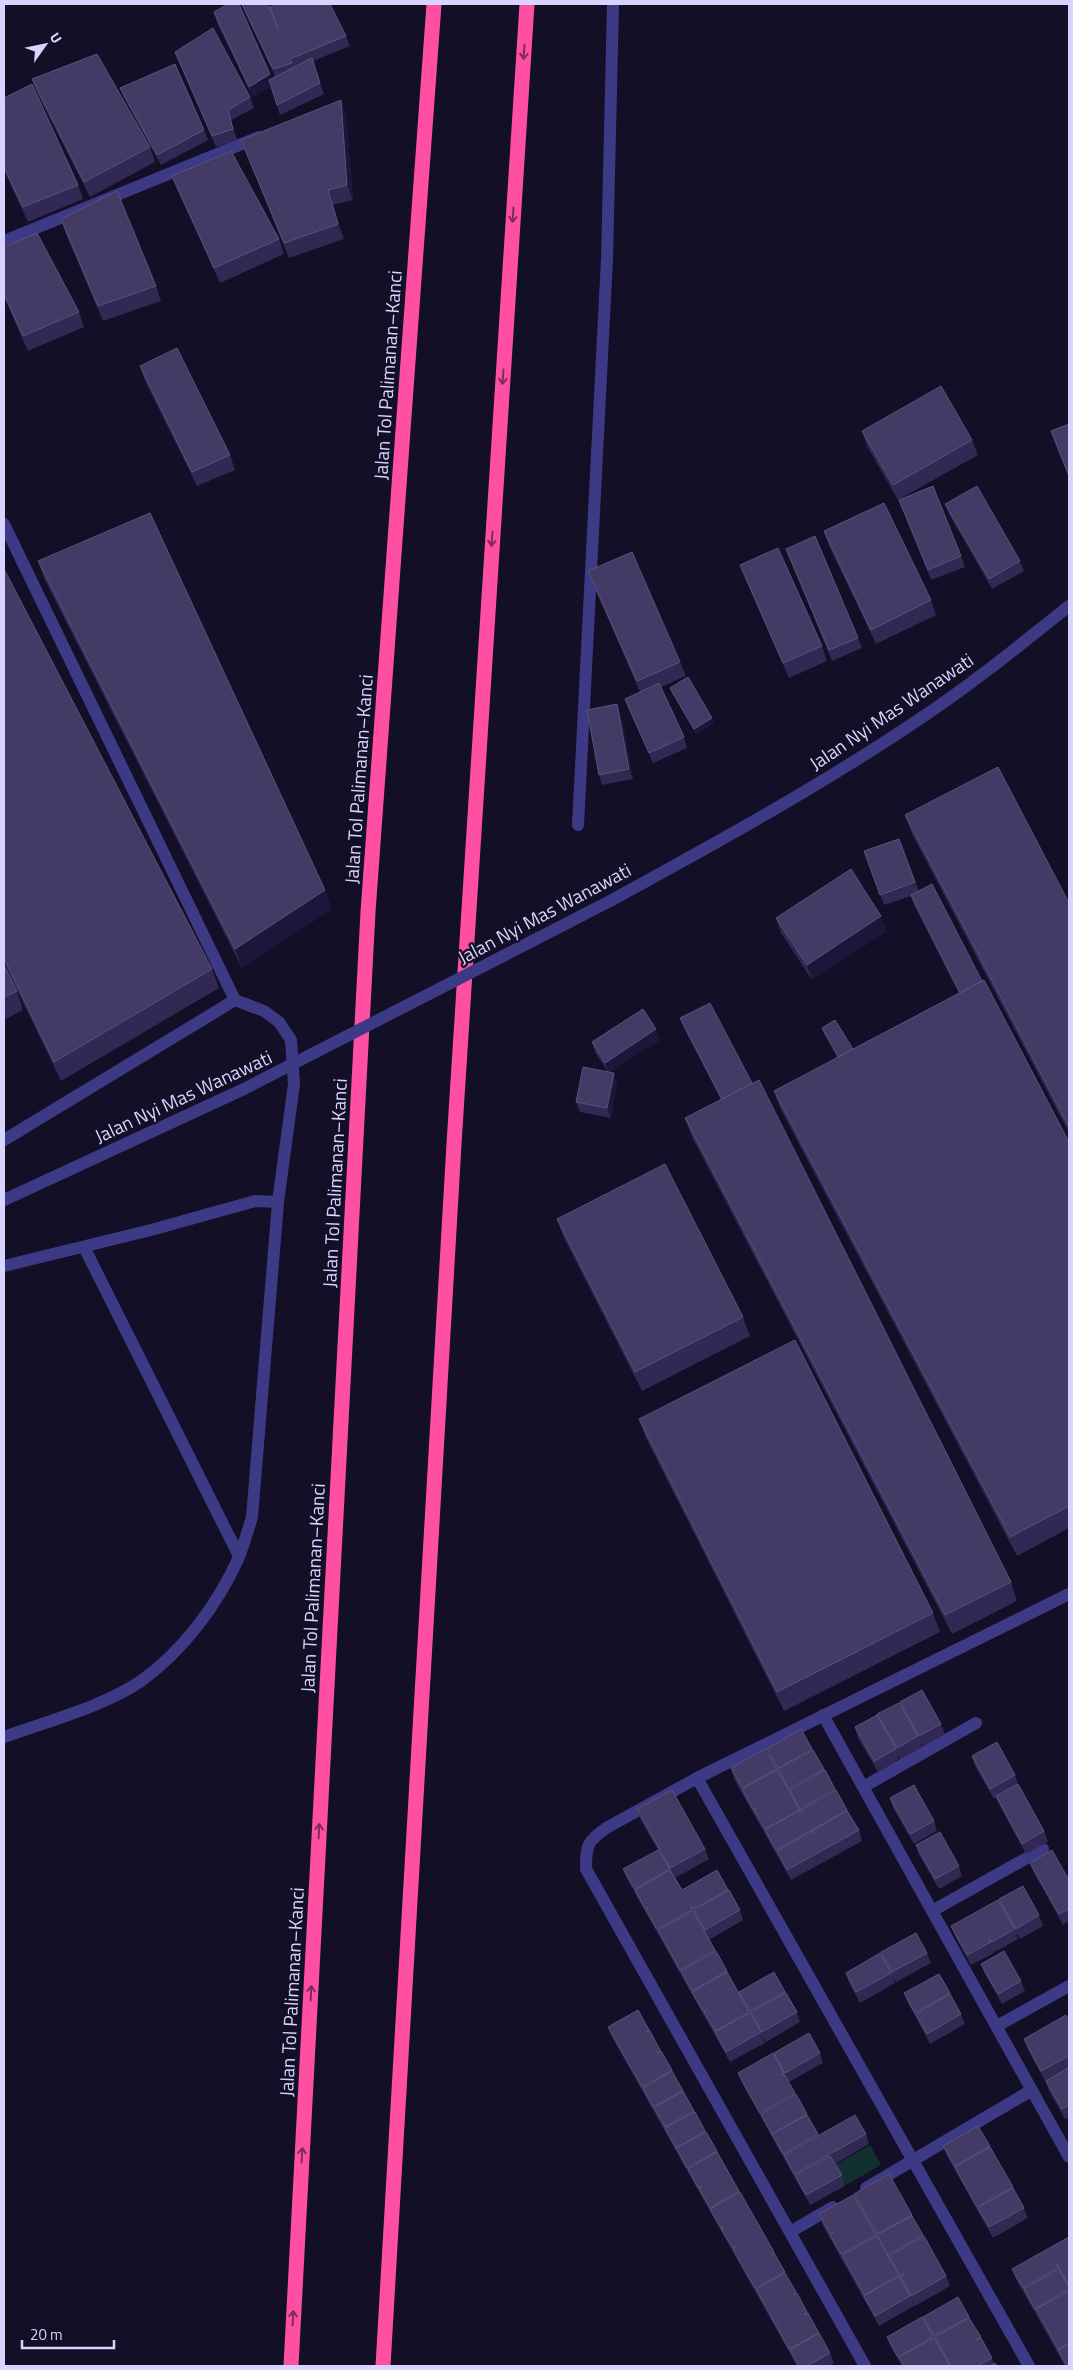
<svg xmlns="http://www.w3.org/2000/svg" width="1073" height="2370" viewBox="0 0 1073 2370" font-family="'Titillium Web',sans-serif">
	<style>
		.green { fill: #12302f }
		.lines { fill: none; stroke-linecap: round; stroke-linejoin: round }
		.minor { stroke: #3d3a85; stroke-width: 12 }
		.highway { stroke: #ff4fa3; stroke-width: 15 }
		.minor-bridge { stroke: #3d3a85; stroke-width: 12 }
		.wall { fill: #312854 }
		.shaded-wall { fill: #1d163a }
		.building { fill: #433a66; stroke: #5a527e }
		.oneway { stroke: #7d2c5e }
		.labels { text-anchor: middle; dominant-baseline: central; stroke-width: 4.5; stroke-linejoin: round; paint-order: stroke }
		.street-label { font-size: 19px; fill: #d9d4ff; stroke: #130f26 }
	</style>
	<rect width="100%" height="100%" fill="#130f26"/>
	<path class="green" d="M870,2145l11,20 -35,20 -11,-20z"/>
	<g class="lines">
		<path class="minor" d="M4,241l255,-104
			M4,524l231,476 29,11 15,11 12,18 3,44 -16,118 -26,315c-4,13 -8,27 -13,40 -21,47 -56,94 -98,124 -36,25 -96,41 -137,56
			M578,825l29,-566 6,-255
			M612,900c104,-57 208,-114 306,-180 53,-35 102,-75 151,-114
			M4,1140l231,-140
			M4,1200l240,-111
			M84,1247l155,309
			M4,1266l147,-36 104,-29 23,1
			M823,1715l246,442
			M697,1778l332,588
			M863,1787l113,-64
			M932,1911l111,-62
			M997,2026l72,-40
			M866,2188l166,-98
			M790,2232l43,-25
			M865,2366l-279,-497c0,-24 1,-28 22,-42l89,-49 372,-184"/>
		<path class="highway" d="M291,2366l77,-1454 66,-908
			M383,2366l71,-1222 73,-1140"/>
		<path class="minor-bridge" d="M244,1089l368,-189"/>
	</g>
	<path class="wall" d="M241,4l37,25 68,7 4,10 -37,15 11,33 -44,21 -9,-29 -18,11 -36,-74 -3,-11 58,66 3,-2z
		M175,52l75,45 4,11 -23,12 6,20 -21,7z
		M32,79l118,68 5,15 -65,35 -53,-104z
		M120,88l84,42 4,10 -47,25 -37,-67z
		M4,98l74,87 5,14 -55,23 -24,-51z
		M341,100l5,15 7,85 -20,5 11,34 -55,19 -48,-118z
		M172,176l107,63 5,15 -64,29 -42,-92z
		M61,219l95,67 5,15 -58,20 -37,-87z
		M4,247l75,65 5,15 -56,24 -24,-54z
		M140,366l90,89 5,15 -38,16 -52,-105z
		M1069,424v53l-18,-46z
		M862,431l110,9 6,15 -80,45 -31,-54z
		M899,500l62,56 4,11 -34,13z
		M945,504l75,57 4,10 -32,18 -43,-75z
		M824,531l107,69 5,15 -60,29 -47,-98z
		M786,549l72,89 4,10 -30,13z
		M38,561l294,348 -90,59 -197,-388z
		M740,565l82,81 5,15 -38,17 -43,-98z
		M4,569l208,400 7,19 -158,93 -57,-118z
		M588,571l92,91 6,14 -25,11 23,50 3,11 -34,15 -24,-54 -4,-10 15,-7 -46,-106z
		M670,688l42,30 2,5 -18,11 -24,-41z
		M621,714l12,65 -31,6 -3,-10z
		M905,815l164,88v230l-157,-299z
		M899,839l20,52 63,90 87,161v386l-52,28 -236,-446 -7,-19 64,-34 -14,-24 -2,-5 30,21 107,-56 -45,-88 -3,-9 -27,9 -20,-54z
		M776,918l111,13 -75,49 -31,-47z
		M4,965l13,26 6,19 -19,10z
		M680,1018l331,564 6,19 -65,33 -260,-497 -7,-19 36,-18 -37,-72z
		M656,1029l4,11 -51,32 8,11 -6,35 -31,-6 -4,-10 32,-30 -13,-20 -3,-10z
		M557,1219l186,98 7,19 -108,55 -78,-153z
		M639,1419l294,194 7,19 -156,79 -138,-273z
		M900,1702l41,22 4,10 -22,12 -3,-5 2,6 -22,12 -3,-6 2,6 -21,13 -20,-34 -3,-11 25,-7 -3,-6 25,-6z
		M801,1729l58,101 3,11 -71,39 -57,-101 -3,-11 38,-13 -2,-6z
		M972,1756l43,19 3,10 26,46 4,11 -22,12 -26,-48 -4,-9 -2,2 -19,-33z
		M890,1798l44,23 3,10 -23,13 -21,-36z
		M637,1809l68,40 4,10 -34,19 7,12 35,-20 23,40 3,10 -34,20 33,58 -3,-6 35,-20 23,40 3,10 -34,20 -3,-5 2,6 -35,19 -103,-183 -4,-10 35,-19 -18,-31z
		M916,1845l43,21 3,10 -23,13 -20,-34z
		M1030,1863l39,17v41l-6,4 -29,-52z
		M999,1899l40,16 4,11 -23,13 -4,-6 2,6 -23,13 -1,-2v3l-23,12 -16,-29 -4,-10 50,-21z
		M881,1952l46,1 4,10 -35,19 -3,-5 2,6 -35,20 -11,-20 -3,-10 37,-14z
		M981,1964l40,17 4,10 -23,13 -17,-30z
		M939,1974l22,40 4,10 -35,20 -22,-41 -4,-10z
		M638,2010l192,343 4,10 -5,3h-32l-185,-329 -4,-10z
		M1069,2021v96l-4,2 -16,-28 -3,-10h-1l-17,-31 -4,-11z
		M774,2053h46l3,10 -34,19 6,12 24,41 47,-1 3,10 -34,20 7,11 3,11 -35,19 -68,-122 -4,-10 38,-14z
		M943,2146h47l34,62 4,10 -35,20 -46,-82z
		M889,2174l57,102 4,10 -35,20 -3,-6 2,6 -35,20 -57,-102 -3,-10 38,-14 -3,-6z
		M1069,2237v129h-4l-49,-87 -4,-10z
		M958,2297l34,61 2,6 3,2h-95l-11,-19 -4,-10 38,-14 -2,-6z"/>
	<path class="shaded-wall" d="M270,74l4,10 -21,13 -4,-10z
		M341,100l5,15 7,85 -6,-15z
		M328,190l5,15 11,34 -6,-15z
		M617,704l4,10 12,65 -4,-10z
		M712,718l2,5 -18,11 -2,-5z
		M325,890l7,19 -90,59 -7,-19z
		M881,916l6,15 -75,49 -5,-15z
		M656,1029l4,11 -51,33 -4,-10z
		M614,1073l3,10 -6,35 -4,-10z"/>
	<path class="building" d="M228,4h11l31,70 -21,13 -35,-75z
		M242,4h26l10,25 -8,-22 5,-3h55l16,32 -56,23 2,4 -19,6z
		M213,28l37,69 -22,13 5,19 -21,7 -37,-84z
		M97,54l53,93 -66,35 -52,-103z
		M312,58l8,25 -43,22 -8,-25z
		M175,64l29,66 -47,25 -37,-67z
		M32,84l46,101 -55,22 -19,-40v-69z
		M341,100l6,85 -19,5 10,34 -54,19 -43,-103z
		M231,151l48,88 -65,29 -42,-92z
		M117,191l39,95 -58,20 -37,-87z
		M37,233l42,79 -56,24 -19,-42v-47z
		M177,348l53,107 -38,17 -52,-106z
		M941,386l31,54 -79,45 -31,-54z
		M1069,424v52l-18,-45z
		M933,486l28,70 -33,14 -29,-70z
		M977,486l43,75 -31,18 -44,-75z
		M884,503l47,97 -60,30 -47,-99z
		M150,513l175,377 -90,59 -197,-388z
		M815,536l43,102 -29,12 -43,-101z
		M778,548l44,98 -39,17 -43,-98z
		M632,552l48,110 -43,19 -49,-110z
		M4,569l208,400 -158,93 -50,-104z
		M688,677l24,41 -18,11 -24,-41z
		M659,683l25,54 -35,16 -24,-54z
		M617,704l12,65 -30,6 -12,-65z
		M998,767l71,136v224l-164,-312z
		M899,839l16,43 -35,13 -16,-44z
		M851,869l30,47 -74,49 -31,-47z
		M932,884l50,97 -22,12 -49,-98z
		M4,965l13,26 -13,6z
		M984,980l85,162v364l-59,31 -236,-446z
		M710,1003l42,80 -30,16 -42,-81z
		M643,1009l13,20 -51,34 -13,-21z
		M835,1020l18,29 -15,8 -16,-29z
		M583,1067l31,6 -7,35 -31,-6z
		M759,1080l252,502 -66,33 -260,-497z
		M665,1164l78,153 -108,55 -78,-153z
		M795,1340l138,273 -156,79 -138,-273z
		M922,1690l19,34 -22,12 -19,-34z
		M899,1703l19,33 -21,12 -20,-34z
		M877,1715l19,34 -22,12 -19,-34z
		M801,1729l11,20 -34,19 -11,-19z
		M997,1742l18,33 -25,14 -18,-33z
		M765,1749l12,20 -35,19 -11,-20z
		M813,1750l11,19 -35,20 -11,-20z
		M777,1770l23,40 -35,19 -11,-19 3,-2 -4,1 -11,-20z
		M825,1770l10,19 -35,20 -10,-19z
		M1018,1784l26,47 -22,13 -26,-48z
		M914,1785l20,36 -24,13 -20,-36z
		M672,1790l33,59 -35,19 -33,-59z
		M836,1790l11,20 -71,40 -11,-20 35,-20 3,3 -2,-3z
		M847,1811l12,19 -72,40 -10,-19 35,-20 2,3 -2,-3z
		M940,1832l19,34 -24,13 -19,-34z
		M658,1850l12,19 -35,20 -12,-20z
		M1052,1850l17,30v29l-10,5 -29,-51z
		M670,1870l12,20 35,-20 11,20 -35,19 -2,-3 1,4 -35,19 -11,-19 3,-3 -4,2 -10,-19z
		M1023,1886l16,29 -23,14 -17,-30z
		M729,1890l11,20 -35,20 -11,-20z
		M998,1900l17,29 -23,13 -3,-3 2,3 -24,13 -16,-29z
		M693,1911l22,39 -35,20 -22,-40z
		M916,1933l11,20 -35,19 -11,-20z
		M716,1951l11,20 -35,20 -11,-20z
		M1004,1951l17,30 -23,13 -17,-30z
		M880,1953l11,20 -35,19 -10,-19z
		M727,1972l22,40 -34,19 -11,-19 3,-2 -4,1 -11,-19z
		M774,1972l11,20 -35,19 -11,-19z
		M939,1974l11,19 -35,20 -11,-20z
		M786,1993l11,19 -35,20 -11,-20z
		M950,1994l11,20 -34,20 -11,-20z
		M638,2010l11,20 -3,2 4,-1 10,19 -3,3 4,-2 11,19 -30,17 -34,-60z
		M750,2013l11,19 -35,20 -11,-20z
		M1066,2015l3,6v35l-28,15 -17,-32z
		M809,2033l11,20 -35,20 -11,-20z
		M773,2053l11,20 -3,3 3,-2 11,19 -35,20 -22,-40z
		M1068,2068l1,1v36l-7,4 -16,-28z
		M672,2071l11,20 -30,16 -10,-19z
		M683,2091l11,20 -29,16 -11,-19z
		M796,2094l11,20 -35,20 -11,-20z
		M695,2112l10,19 -29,17 -11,-20z
		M807,2115l11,19 -35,20 -11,-20z
		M855,2115l11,19 -72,40 -10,-19z
		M978,2126l12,20 -35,20 -12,-20z
		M706,2132l11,19 -30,17 -11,-20z
		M990,2147l23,40 -36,20 -22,-40z
		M717,2152l22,39 -29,17 -11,-19 3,-3 -4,2 -10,-19z
		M830,2156l12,19 -36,20 -11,-20z
		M889,2174l23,41 -35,19 -23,-40z
		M1013,2188l11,20 -35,19 -11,-19z
		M740,2192l34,60 -3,3 3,-2 11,19 -30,16 -22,-39 3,-3 -3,2 -12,-19 3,-2 -3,1 -11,-19z
		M853,2195l23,40 -35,19 -11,-19 4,-3 -4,2 -11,-20z
		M912,2216l11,19 -35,20 -11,-20z
		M877,2236l22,40 -35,19 -22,-40z
		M924,2236l22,40 -35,20 -11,-20 4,-2 -4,1 -11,-19z
		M1069,2237v49l-12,-22 1,4 -35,20 -11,-19z
		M1059,2269l10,19v1l-34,20 -11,-20z
		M785,2273l11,19 -3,3 4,-2 10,19 -3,3 4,-2 11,20 -30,16 -33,-60z
		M899,2276l11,20 -35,20 -11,-20z
		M1069,2291v52l-11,6 -22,-40z
		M958,2297l11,20 -35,19 -11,-19z
		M922,2317l11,20 -35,20 -11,-20z
		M969,2318l12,19 -6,4 6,-3 11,20 -15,8h-26l-16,-29z
		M819,2333l11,20 -23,13h-8l-9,-16z
		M934,2338l16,28h-46l-5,-9z
		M1069,2344v22h-2l-9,-16z
		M995,2363l2,3h-7z"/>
	<defs><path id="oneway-shaft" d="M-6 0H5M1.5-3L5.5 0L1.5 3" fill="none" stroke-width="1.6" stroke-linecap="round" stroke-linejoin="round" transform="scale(1.25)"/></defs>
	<g class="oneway">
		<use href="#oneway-shaft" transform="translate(524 52) rotate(94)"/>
		<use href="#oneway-shaft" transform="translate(513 215) rotate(94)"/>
		<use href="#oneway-shaft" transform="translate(503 377) rotate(94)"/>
		<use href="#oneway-shaft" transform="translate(492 539) rotate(94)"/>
		<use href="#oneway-shaft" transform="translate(319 1831) rotate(-87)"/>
		<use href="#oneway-shaft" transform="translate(311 1993) rotate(-87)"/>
		<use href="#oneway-shaft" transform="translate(302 2155) rotate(-87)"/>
		<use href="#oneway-shaft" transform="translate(293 2318) rotate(-87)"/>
	</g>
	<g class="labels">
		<g class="street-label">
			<text transform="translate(387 375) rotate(-86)">Jalan Tol Palimanan–Kanci</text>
			<text transform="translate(891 711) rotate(-34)">Jalan Nyi Mas Wanawati</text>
			<text transform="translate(358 779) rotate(-86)">Jalan Tol Palimanan–Kanci</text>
			<text transform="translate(544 913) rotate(-28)">Jalan Nyi Mas Wanawati</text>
			<text transform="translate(183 1096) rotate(-25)">Jalan Nyi Mas Wanawati</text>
			<text transform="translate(334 1183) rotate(-87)">Jalan Tol Palimanan–Kanci</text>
			<text transform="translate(312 1588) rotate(-87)">Jalan Tol Palimanan–Kanci</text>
			<text transform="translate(291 1992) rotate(-87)">Jalan Tol Palimanan–Kanci</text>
		</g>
	</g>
	<rect width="1073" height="2370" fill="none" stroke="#d9d4ff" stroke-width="10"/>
	<g transform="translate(45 45) rotate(57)" stroke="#130f26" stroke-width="4" paint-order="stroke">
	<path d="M0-4L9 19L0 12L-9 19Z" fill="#d9d4ff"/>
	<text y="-8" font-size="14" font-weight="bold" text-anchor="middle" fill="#d9d4ff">U</text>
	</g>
	<path d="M22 2340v8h92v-8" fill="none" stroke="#d9d4ff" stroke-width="2.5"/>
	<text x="30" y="2340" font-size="15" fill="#d9d4ff" stroke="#130f26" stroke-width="4" paint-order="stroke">20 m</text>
</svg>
